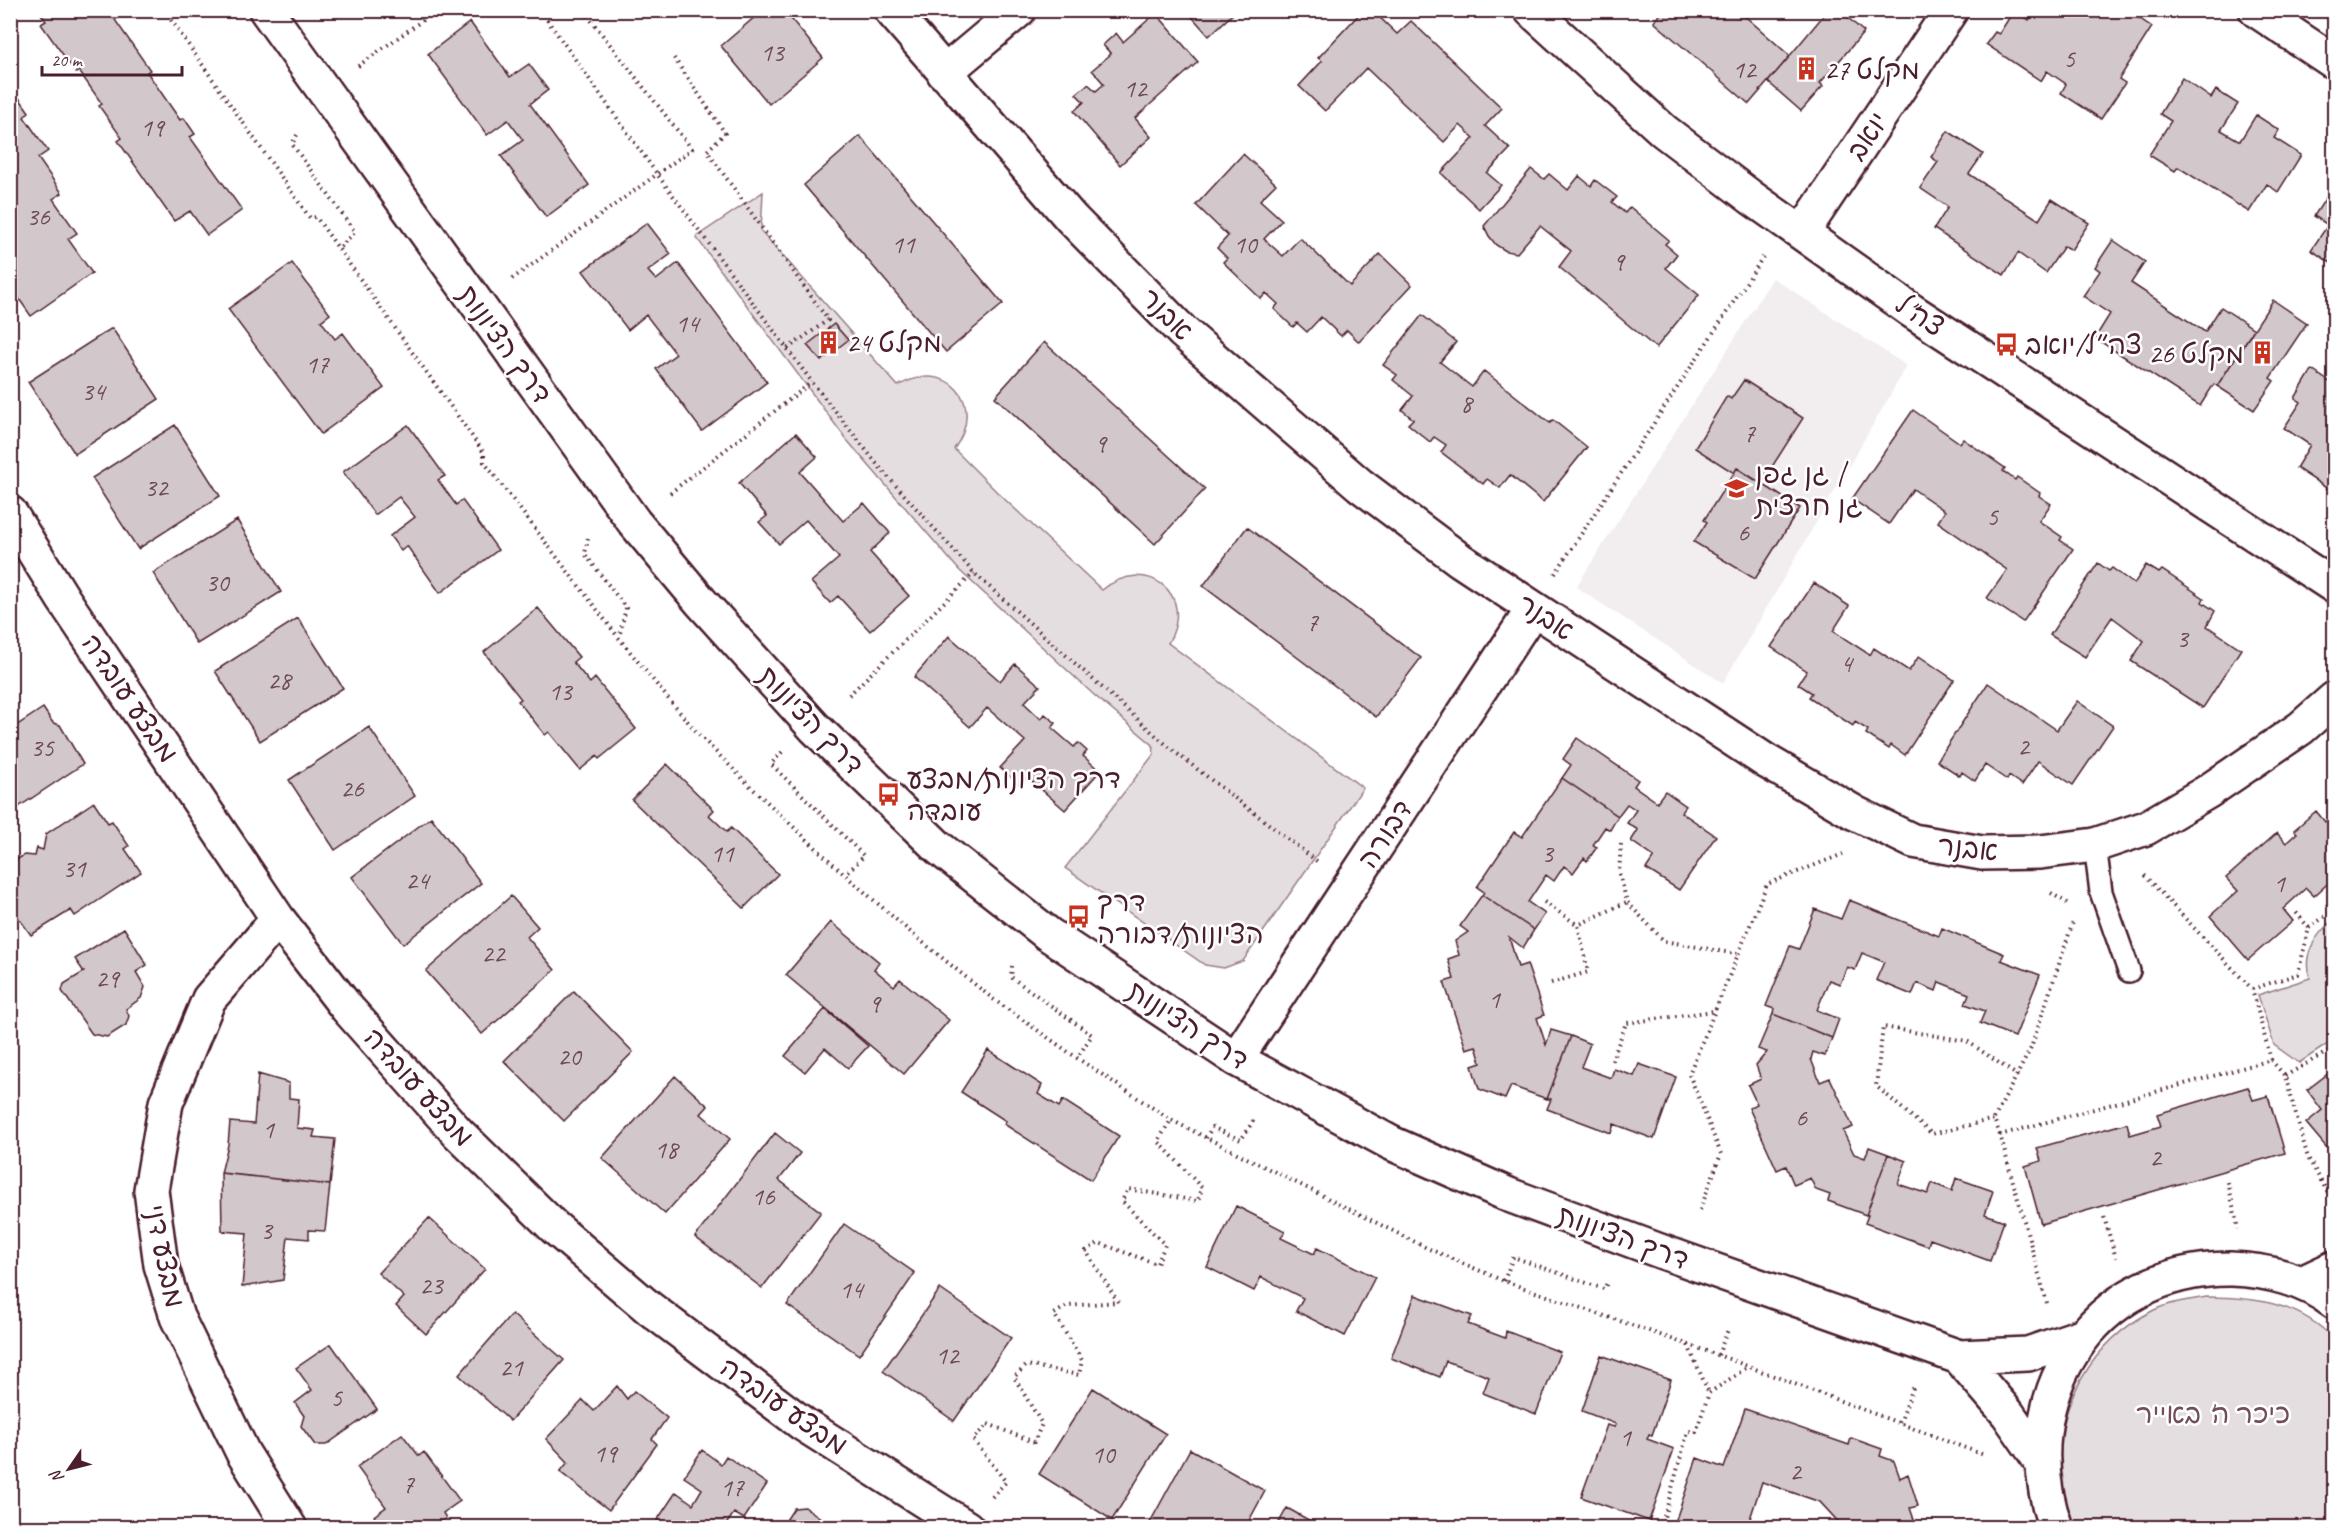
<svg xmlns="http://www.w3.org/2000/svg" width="2345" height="1538" viewBox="0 0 2345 1538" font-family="Caveat,'Playpen Sans Hebrew',sans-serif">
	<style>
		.built { fill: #f2eeef }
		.green { fill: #e5dee0; stroke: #987e86; stroke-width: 1.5 }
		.building { fill: #d2c7cb; stroke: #4a1f2b; stroke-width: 1.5 }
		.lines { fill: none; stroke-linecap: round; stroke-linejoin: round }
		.service-casing { stroke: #4a1f2b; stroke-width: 26 }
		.minor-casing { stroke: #4a1f2b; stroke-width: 38 }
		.tertiary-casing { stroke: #4a1f2b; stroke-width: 38 }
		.path { stroke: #4a1f2b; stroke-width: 4; stroke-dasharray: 1.5 4.5; stroke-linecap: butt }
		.service { stroke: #fff; stroke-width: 21 }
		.minor { stroke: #fff; stroke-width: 33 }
		.tertiary { stroke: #fff; stroke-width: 33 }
		.labels { text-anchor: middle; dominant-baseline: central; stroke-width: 5; stroke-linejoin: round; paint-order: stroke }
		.number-label { font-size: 26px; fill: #6c4953 }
		.poi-label { font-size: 28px; fill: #4a1f2b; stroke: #fff; text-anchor: start }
		.street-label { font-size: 28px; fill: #4a1f2b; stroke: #fff }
		.park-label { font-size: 28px; fill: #714f58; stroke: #fff }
	</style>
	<rect width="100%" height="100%" fill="#fff"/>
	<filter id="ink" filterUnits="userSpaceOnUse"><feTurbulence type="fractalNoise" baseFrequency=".0167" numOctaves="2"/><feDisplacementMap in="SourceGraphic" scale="12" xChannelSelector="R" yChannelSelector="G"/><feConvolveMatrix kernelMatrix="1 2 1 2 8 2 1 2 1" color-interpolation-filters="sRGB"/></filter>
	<g filter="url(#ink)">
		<path class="built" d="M1773,278l134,88 -184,317 -147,-96z"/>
		<path class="green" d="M763,192l-2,39 137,155c50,-29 89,18 56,63l45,45 103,96c44,-36 95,4 66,53l195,145 -120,173 -19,7 -19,-3 -140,-97 89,-114 -1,-9 -59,-50 -135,-125 -113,-131 -150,-202z
			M2334,919v121l-35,23 -25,-18 -16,-50 52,-17c-9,-23 7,-45 24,-59z
			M2207,1297c48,0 92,6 127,42v188l-259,1c-6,-18 -13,-35 -15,-53 -6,-69 33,-134 94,-165 17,-8 35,-10 53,-13z"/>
		<path class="building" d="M38,10h78l4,6 -5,4 35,50 -3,2 33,48 4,-2 11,16 -5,3 52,73 -35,25 -17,-24 -16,10 -56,-80 4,-3 -23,-32 3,-2 -23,-33 -3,2 -35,-49 5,-3z
			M763,10h21l39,48 -54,46 -48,-58z
			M1186,10h51l-28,26z
			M1363,10h9l25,24 14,-13 91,87 -17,18 25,23 -23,24 14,12 -22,24 -38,-36 33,-35 -14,-13 -16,17 -78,-74 -41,43 -26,-25 23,-25 -4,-3z
			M1664,10h74l52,46 -41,48 -95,-82z
			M1828,10h11l25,22 -44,51 3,3 -22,25 -33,-29z
			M2014,10l15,10 6,-10h92l25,17 -33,52 6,4 -24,36 -40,-26 5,-9 -19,-13 -6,10 -55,-37 9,-12 4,2z
			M1156,13l42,49 -63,56 16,19 -31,28 -46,-54 10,-9 -8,-8 12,-10 8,7 8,-7 -12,-14 19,-16 -8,-9 13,-12 7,9z
			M470,22l40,55 19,-13 19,26 -18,14 59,81 -43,32 -45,-61 22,-16 -15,-20 -21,15 -59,-81z
			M2182,78l29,20 5,-8 22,14 -17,26 19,11 16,-26 23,15 -5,8 27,17 -23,37 -11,-8 -18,28 -71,-45 -3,4 -26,-16 22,-34 -11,-7z
			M10,85l19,27 -5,5 24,34 -10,7 24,35 -9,6 24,34 -9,6 24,34 -61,43 -21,-30v-6l4,-2 -4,-5z
			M1948,131l35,23 -14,20 70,46 13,-21 37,24 -18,27 -7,-4 -18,27 -28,-20 -14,22 -70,-46 14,-22 -28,-19 18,-26 -7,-5z
			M860,136l143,168 -57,48 -142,-167z
			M1243,154l33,30 -16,16 22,20 -18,19 19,17 17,-18 50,48 30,-32 32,31 -53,57 -12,-12 -6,6 -20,-19 -14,15 -10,-9 -4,4 -19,-18 4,-5 -12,-11 -5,6 -38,-37 4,-4 -10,-10 11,-12 -32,-31z
			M1531,169l13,10 5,-5 19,16 11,-14 12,10 4,-6 22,17 -5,5 13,11 5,-6 39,33 -4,4 12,10 -11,14 33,27 -43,53 -97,-81 12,-16 -31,-25 -23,27 -11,-2 -10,-6 -7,-9 -5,-10z
			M2334,185v80l-23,-15 17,-25 -14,-9z
			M647,223l24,31 -23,17 8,9 22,-17 89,119 -65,49 -46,-62 20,-15 -30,-39 -18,15 -45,-59z
			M2113,240l32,22 -14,21 74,49 16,-25 33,22 -37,57 -3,-2 -14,22 -105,-68 15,-24 -27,-18 17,-25 -5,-4z
			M292,263l38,51 -9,7 14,18 8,-6 41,55 -63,46 -93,-125z
			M2273,300l34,23 -37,55 4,3 -20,29 -37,-24z
			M1422,315l34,27 -16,20 32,25 12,-16 66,52 3,-3 34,27 -44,55 -33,-27 -10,13 -13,-9 -4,5 -42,-32 5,-7 -12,-8 -4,5 -22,-18 5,-5 -11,-9 11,-14 -20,-16 4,-5 -14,-10z
			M834,324l14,16 -27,21 -14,-16z
			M112,328l47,71 -84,55 -47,-72z
			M1044,342l161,147 -50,55 -160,-147z
			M2312,370l22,15v24l-3,5 3,3v76l-38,-25 14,-23 -26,-17 17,-26 -6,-4z
			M1744,380l59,38 -42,66 -24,-16 -3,5 -39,-25 32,-52 4,3z
			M1913,410l47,33 3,-4 42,29 -2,3 12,9 2,-3 23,16 -1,3 12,8 -12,17 23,16 -2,3 13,9 -50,73 -36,-24 20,-28 -69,-48 7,-11 -32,-22 -24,35 -37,-25z
			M175,425l45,71 -82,53 -46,-71z
			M408,425l37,51 -7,4 18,25 6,-5 36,50 -58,43 -33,-47 -6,5 -11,-15 25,-19 -16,-20 -24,18 -32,-43z
			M796,433l21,24 -17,15 43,49 21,-18 26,30 -20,19 39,44 -39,35 -32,-35 -8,7 -19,-21 28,-24 -33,-38 -27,24 -20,-22 8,-6 -28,-33z
			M1737,468l63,40 -45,71 -61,-37 13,-20 -3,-2z
			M237,520l44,72 -84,52 -44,-71z
			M1247,527l174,131 -45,59 -173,-131z
			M2098,563l11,8 3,-3 22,16 12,-19 13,8 3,-3 42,28 -2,4 13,9 -8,15 34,23 -38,59 -72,-47 13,-20 -32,-24 -27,40 -35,-22z
			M1814,583l35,23 -16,25 37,24 4,-7 35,23 10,-15 35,24 -49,75 -14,-10 -2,4 -23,-15 2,-4 -13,-8 -2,4 -44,-29 3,-4 -14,-9 9,-13 -36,-24z
			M538,608l41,49 -6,5 17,21 5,-5 41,51 -37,30 -2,-3 -17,14 -31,-38 -4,3 -27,-34 3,-2 -37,-47z
			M298,618l45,70 -83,53 -45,-70z
			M949,636l51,45 15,-17 25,22 -16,17 17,16 4,-5 11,9 -4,5 22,19 4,-4 9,8 -4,5 17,15 -35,39 -38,-33 -7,8 -20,-17 25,-27 -38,-33 -17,19 -56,-50z
			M1988,683l69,47 20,-29 36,25 -40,59 -35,-24 -16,24 -13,-9 -2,4 -22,-15 -10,16 -13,-9 -2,4 -23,-15z
			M43,708l10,15 7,2 23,39 -66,44 -7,-10v-68z
			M369,727l46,69 -80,54 -46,-70z
			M1577,738l61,42 -4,6 23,16 8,-11 21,15 -5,6 35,24 -37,54 -33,-21 8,-12 -23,-16 7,-11 -11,-7 9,-13 -9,-6 -9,12 -56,-38 9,-13 -8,-6z
			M667,764l47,46 -5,5 18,17 4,-4 47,46 -34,34 -112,-108z
			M1562,778l56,38 -8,14 -5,-3 -12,18 4,2 -10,14 -3,-3 -11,15 -9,-7 -10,15 -8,-6 -18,27 17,12 -11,16 -52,-35 2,-3 -7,-5 37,-55 8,5z
			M94,802l14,21 4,-2 17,25 -4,3 16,23 -66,44 -4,-6 -40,25 -21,-29v-42l14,-9 11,1 2,-8 6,2 3,-16z
			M2316,811l9,11 5,-5 4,5v56l-20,18 -8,-8 -23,21 10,12 -45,39 -38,-44 28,-25 -12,-13 51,-45 9,10 11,-10 -3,-3z
			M431,817l50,66 -78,61 -51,-67z
			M1482,895l52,35 -11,18 -14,-11 9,30 9,-3 17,51 -7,3 9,27 5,-15 20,6 -24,63 -36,-13 -6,13 -26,-10 -7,-23 9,-3 -5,-17 -10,3 -22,-67 10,-3 -6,-20 11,-4 -4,-14 13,-9 -8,-6z
			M511,896l27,31 -11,10 28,33 -73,64 -56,-63z
			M1849,900l90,36 3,-8 62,26 -3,6 39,15 -25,62 -35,-14 5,-12 -20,-7 4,-10 -30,-12 -3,9 -19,-8 -5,12 -36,-15 8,-18 -22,-9 -7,17 -8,-3 -7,17 -11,-4 -12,30 22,9 -7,19 -59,-24 1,-5 -8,-3 24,-60 9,3 16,-40 26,10z
			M831,922l48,40 -5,7 20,17 6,-7 49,41 -45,54 -118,-99z
			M124,928l23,37 -11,7 9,15 -4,11 -15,11 3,7 -3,9 -19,12 -15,-3 -30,-43 2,-7 20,-12 -9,-13z
			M574,991l59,61 -69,69 -60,-60z
			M825,1009l43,37 -20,22 -23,-20 -20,24 -20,-16z
			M1773,1014l59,24 -7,18 -12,-4 -2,7 9,23 10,-4 23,49 -10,4 11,23 11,4 4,-11 19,7 -22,61 -38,-14 2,-6 -14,-5 -6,-12 -16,7 -8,-19 -9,4 -28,-62 8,-4 -9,-19 13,-6 -5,-14 11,-13 -9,-3z
			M1571,1036l19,8 -9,23 30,11 3,-9 20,7 5,-12 37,13 -22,62 -40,-15 -3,9 -64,-24 4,-10h-4z
			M988,1050l54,35 -4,9 21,13 4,-7 56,36 -28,44 -87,-56 2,-3 -45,-29z
			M2334,1069v83l-2,2 -26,-31 16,-13 -15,-20z
			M258,1074l31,9v15l10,1 -2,29 18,2 -2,7 22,2 -5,46 -109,-12 7,-28 2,-23 24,2z
			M675,1076l33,30 -7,8 29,25 -65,75 -63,-56z
			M2248,1087l5,13 15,-4 17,57 -244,71 -16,-58 16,-5 -4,-13 90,-25 3,12 31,-9 -4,-12z
			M775,1133l25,20 -21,27 42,32 -59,76 -67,-51z
			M1888,1154l18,7 -8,23 30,10 4,-11 20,8 4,-13 37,13 -8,23 19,7 -14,40 -60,-22 -2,7 -63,-23 3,-8h-2z
			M221,1173l109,12 -5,46 -16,-1v9l-21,-2 -5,43 -41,7 5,-54 -25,-2z
			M1236,1206l49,25 -4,7 33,16 3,-6 58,29 -30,59 -49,-25 7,-13 -42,-21 -7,14 -47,-24z
			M429,1218l56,51 -59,65 -30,-28 8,-9 -26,-24z
			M844,1224l71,49 -56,82 -72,-50z
			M940,1289l71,49 -57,83 -71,-50z
			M1415,1295l57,21 -4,8 37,14 1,-7 54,21 -24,62 -53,-21 6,-16 -43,-16 -6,16 -49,-19z
			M512,1314l52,46 -54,61 -51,-46z
			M331,1344l46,65 -51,36h-11l-14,-19 3,-10 -9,-13 17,-13 -16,-22z
			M1601,1355l70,25 -19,55 -3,-1 -2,5 27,10 -25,72 -68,-24 26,-72 7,2 2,-3 -34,-13z
			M617,1386l10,13 7,-8 33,27 -15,21 5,5 -48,66 -49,-38 8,-10 -22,-23 37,-39 11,11z
			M1093,1388l73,46 -54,86 -73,-46z
			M1745,1409l104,36 2,-7 31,11 -2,7 14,5 6,17 8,-4 10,32 -8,2 7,20h-73l-24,-26 -58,-20 -15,46h-74l24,-70 27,10z
			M402,1434l17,22 5,-4 36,49 -17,12 3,5 -14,10h-49l-9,-12 12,-9 -29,-40z
			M1190,1449l75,42 -20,37h-98z
			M702,1450l19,14 5,-8 41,28 -23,35 -10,-6 -9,13 3,2h-76l24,-36 17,12 9,-15 -18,-12z
			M805,1507l30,21h-49l-1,-6 9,-14z
			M1287,1508l36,20h-47z"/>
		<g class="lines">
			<defs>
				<path id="service" d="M2095,845l6,47 28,79"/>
				<path id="minor" d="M891,10l180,208 112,114 177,153 100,75 306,201 89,52 58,28 69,12 58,-1 55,-7 51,-17 61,-36 94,-64 33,-29
					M1531,10l133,121 88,67 160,113 422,275
					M2256,10l78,52
					M944,73l75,-63
					M1802,233l149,-223
					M10,513l54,87 214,319 69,89 111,125 96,94 95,81 154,116 164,104
					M278,919l-69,80 -43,104 -15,87 10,75 16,52 66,136 47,75
					M1236,1059l297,-450"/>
				<path id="tertiary" d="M266,10l368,512 67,80 114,126 124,120 109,86 188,125 155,84 118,52 151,56 299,106 69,-3 56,-19
					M2302,1283l32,-15
					M1959,1357l49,57 34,49
					M2056,1528c-47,-128 36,-260 175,-259 36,1 75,11 103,33"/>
			</defs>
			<use href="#service" class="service-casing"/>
			<use href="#minor" class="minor-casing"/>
			<use href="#tertiary" class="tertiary-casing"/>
			<path class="path" d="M164,10l146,208 6,-1 168,236v9l134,175 48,59 35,41 51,51 93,87 70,61 78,63 84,59 94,62 256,128 77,33 214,74 266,100
				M540,10l117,164 155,208 69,87 93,104 197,176 147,113
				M674,58l51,75 -18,18 121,169 -41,29
				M358,66l79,-56
				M297,135l-5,9 63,88 -17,17
				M512,279l180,-130 -109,-139
				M670,493l142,-111
				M588,538l-3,16 41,54 -7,29
				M1555,574l208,-317
				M849,695l125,-122
				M782,752l-11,12 93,92 -19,19
				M1621,844l-2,29 8,29 37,39 73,13
				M2051,893l16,10
				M1544,902l34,23
				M2309,928l25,-18
				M1012,966l-1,11 81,58 -15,23
				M1551,983l37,-11 -10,-47 49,-23
				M2252,989l46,-15 11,-46 -15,-18
				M2271,1060l14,16 23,82 26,45
				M1612,1061l14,-38 88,-12
				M2285,1076l49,-28
				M1994,1119l37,-71 42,-126
				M2000,1135l-6,-16 -62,15 -56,-48 7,-59 84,14 51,35
				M1206,1138l6,-11 29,13 14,-22
				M2228,1182l10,47
				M1700,1210l21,-56 -32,-80 78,-190 76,-30
				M2104,1217l12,41
				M1504,1281l9,-24 91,32 4,-8
				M2047,1303l-47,-168 271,-75 -19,-71 -108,-114
				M1688,1345l21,48
				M1718,1355l11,-28
				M1900,1423l14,-38
				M992,1497l14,-15 -33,-43 15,-15 46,18 8,-18 -28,-47 13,-12 52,10 3,-15 -28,-46 13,-8 51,-4 -32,-51 13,-8 58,21 8,-19 -43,-44 6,-12 70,12 4,-13 -44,-47 13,-21
				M1661,1528l27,-97 8,1 13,-39 39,-26"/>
			<use href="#service" class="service"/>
			<use href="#minor" class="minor"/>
			<use href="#tertiary" class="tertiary"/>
		</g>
	</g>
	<defs>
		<symbol id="building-bare" viewBox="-9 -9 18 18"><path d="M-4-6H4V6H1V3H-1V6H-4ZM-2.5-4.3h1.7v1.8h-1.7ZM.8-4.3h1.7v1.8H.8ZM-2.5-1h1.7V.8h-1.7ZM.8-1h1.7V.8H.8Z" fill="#c8321e" stroke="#fff" stroke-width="2.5" paint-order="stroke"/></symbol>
		<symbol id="bus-bare" viewBox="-9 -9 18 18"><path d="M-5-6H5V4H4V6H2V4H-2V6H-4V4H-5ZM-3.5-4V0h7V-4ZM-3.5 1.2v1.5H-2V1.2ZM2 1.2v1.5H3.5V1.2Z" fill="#c8321e" stroke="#fff" stroke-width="2.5" paint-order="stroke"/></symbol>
		<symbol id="school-bare" viewBox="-9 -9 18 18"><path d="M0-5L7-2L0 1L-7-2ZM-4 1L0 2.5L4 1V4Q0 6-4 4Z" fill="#c8321e" stroke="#fff" stroke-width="2.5" paint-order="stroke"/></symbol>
	</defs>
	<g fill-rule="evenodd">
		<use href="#building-bare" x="1790" y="52" width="33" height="33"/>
		<use href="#building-bare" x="812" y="326" width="33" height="33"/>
		<use href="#bus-bare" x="1990" y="328" width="33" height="33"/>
		<use href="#building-bare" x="2246" y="336" width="33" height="33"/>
		<use href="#school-bare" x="1720" y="472" width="33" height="33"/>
		<use href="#bus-bare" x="872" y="778" width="33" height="33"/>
		<use href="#bus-bare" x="1062" y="900" width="33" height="33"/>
	</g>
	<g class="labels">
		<g class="number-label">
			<text x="772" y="52">13</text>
			<text x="2069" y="58">5</text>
			<text x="1744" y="69">12</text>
			<text x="1135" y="88">12</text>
			<text x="152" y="127">19</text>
			<text x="38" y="216">36</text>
			<text x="903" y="244">11</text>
			<text x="1245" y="244">10</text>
			<text x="1618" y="261">9</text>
			<text x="687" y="323">14</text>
			<text x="317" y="364">17</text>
			<text x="93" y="391">34</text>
			<text x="1466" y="403">8</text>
			<text x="1749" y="433">7</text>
			<text x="1100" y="443">9</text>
			<text x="156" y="487">32</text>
			<text x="1992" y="516">5</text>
			<text x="1743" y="532">6</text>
			<text x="217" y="582">30</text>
			<text x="1312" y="622">7</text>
			<text x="2182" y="638">3</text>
			<text x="1846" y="663">4</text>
			<text x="279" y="680">28</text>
			<text x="560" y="691">13</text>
			<text x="2023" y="746">2</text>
			<text x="42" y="747">35</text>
			<text x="352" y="788">26</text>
			<text x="722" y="853">11</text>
			<text x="1547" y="853">3</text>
			<text x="74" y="868">31</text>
			<text x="417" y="880">24</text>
			<text x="2279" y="883">1</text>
			<text x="493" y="953">22</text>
			<text x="107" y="978">29</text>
			<text x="1494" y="999">1</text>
			<text x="874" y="1003">9</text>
			<text x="569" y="1056">20</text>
			<text x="1801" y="1117">6</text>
			<text x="268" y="1129">1</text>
			<text x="666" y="1149">18</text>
			<text x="2155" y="1157">2</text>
			<text x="763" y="1196">16</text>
			<text x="266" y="1230">3</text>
			<text x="431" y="1285">23</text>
			<text x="851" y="1289">14</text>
			<text x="947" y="1355">12</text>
			<text x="511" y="1367">21</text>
			<text x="336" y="1397">5</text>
			<text x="1625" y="1437">1</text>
			<text x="605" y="1453">19</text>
			<text x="1103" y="1454">10</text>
			<text x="1795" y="1471">2</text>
			<text x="408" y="1484">7</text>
			<text x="732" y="1487">17</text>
		</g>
		<g class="poi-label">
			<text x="1824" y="69">מקלט 27</text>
			<text x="846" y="342">מקלט 24</text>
			<text x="2025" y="344">צה״ל/יואב</text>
			<text x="2244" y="353" text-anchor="end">מקלט 26</text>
			<text x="1755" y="473">גן גפן |<tspan x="1755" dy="32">גן חרצית</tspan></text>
			<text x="907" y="778">דרך הציונות/מבצע<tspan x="907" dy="32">עובדה</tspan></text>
			<text x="1097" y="901">דרך<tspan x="1097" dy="32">הציונות/דבורה</tspan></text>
		</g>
		<g class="street-label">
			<text transform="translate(1867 136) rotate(-56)">יואב</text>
			<text transform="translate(1167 314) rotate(45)">אבנר</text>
			<text transform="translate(1920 315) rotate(34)">צה"ל</text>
			<text transform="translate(505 344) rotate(54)">דרך הציונות</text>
			<text transform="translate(1546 617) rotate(33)">אבנר</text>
			<text transform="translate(130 698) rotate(56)">מבצע עובדה</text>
			<text transform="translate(811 720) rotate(46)">דרך הציונות</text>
			<text transform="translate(1385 834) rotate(-57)">דבורה</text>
			<text transform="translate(1968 848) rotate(6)">אבנר</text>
			<text transform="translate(1188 1025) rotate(33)">דרך הציונות</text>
			<text transform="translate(419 1087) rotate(48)">מבצע עובדה</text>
			<text transform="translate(1623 1237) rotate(20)">דרך הציונות</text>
			<text transform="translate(165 1256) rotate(78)">מבצע דני</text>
			<text transform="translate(784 1406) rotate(35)">מבצע עובדה</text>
		</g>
		<g class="park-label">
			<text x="2213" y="1413">כיכר ה' באייר</text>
		</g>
	</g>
	<rect width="2345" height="1538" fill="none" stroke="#fff" stroke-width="36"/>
	<rect x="18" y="18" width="2309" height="1502" fill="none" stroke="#4a1f2b" stroke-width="2" filter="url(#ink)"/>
	<g transform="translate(69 1469) rotate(235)" stroke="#ffffff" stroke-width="4.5" paint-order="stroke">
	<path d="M0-4.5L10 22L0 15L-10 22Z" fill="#4a1f2b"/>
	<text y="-9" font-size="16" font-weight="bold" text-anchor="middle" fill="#4a1f2b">N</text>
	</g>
	<path d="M42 66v9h140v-9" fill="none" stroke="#4a1f2b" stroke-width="3"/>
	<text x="51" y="66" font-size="18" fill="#4a1f2b" stroke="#ffffff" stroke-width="4.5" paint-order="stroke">20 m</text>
</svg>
